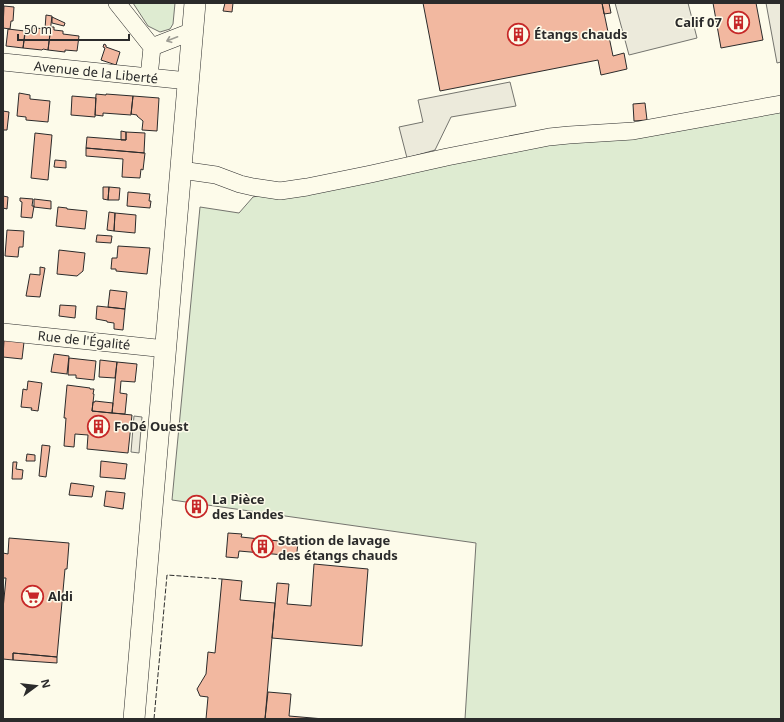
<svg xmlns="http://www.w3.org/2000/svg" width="784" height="722" viewBox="0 0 784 722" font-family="'Noto Sans',sans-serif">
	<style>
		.green { fill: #deebd1; stroke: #74746e }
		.parking { fill: #eceadb; stroke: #74746e }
		.building { fill: #f2b8a0; stroke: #2b2b2b }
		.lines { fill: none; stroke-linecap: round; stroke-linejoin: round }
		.minor-casing { stroke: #2b2b2b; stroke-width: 18 }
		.major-casing { stroke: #2b2b2b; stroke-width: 22 }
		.minor { stroke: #fdfbea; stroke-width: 17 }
		.major { stroke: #fdfbea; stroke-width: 21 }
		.fence { stroke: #2b2b2b; stroke-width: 1; stroke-dasharray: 5 2; stroke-linecap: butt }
		.oneway { stroke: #9e9d94 }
		.labels { text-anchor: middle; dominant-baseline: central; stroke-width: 3; stroke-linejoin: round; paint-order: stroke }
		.poi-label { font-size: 13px; font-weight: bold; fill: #2b2b2b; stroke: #fdfbea; text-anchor: start }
		.street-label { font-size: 13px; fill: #2b2b2b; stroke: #fdfbea }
	</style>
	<rect width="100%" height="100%" fill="#fdfbea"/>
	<path class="green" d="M133,3h42l-2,21 -3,5 -10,3 -12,-6z
		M781,103v616h-316l11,-176 -304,-43 28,-293 39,6 14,-16 58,-15z"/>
	<path class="parking" d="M615,3h73l9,35 -68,17z
		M766,3h15v59l-4,1z
		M510,82l6,24 -65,11 -16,33 -28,8 -8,-31 24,-5 -5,-22z
		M134,416l8,1 -3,36 -8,-1z"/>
	<path class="building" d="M225,3h8l-1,9 -9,-1z
		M423,3h179l11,53 11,-3 3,16 -26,6 -3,-15 -158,31z
		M602,3h7l2,10 -7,1z
		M713,3h43l7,37 -42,8z
		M4,6l10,1 -1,14h-2l-1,8 -7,-1z
		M46,15l6,1 -4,34 -5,-1 -1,1 -19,-2 3,-21 19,2z
		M52,17l13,6 -1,3 -12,-3z
		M51,27h3v3l9,1v3l16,2 -2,15 -12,-1v2l-17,-2z
		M8,29l17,2 -2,17 -17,-2z
		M104,44l2,1v2l14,5 -4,13 -15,-5 4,-12 -2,-1z
		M19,93l11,2v4l20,2 -2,21 -22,-2v-3l-9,-1z
		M96,94l10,1v-1l27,2 -2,19 -28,-2v3l-8,-1z
		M72,96l24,2 -1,19 -24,-2z
		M133,96l26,2 -2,33 -15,-1 1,-9 -6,-5v-1l-6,-1z
		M645,103l2,17 -13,1 -1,-17z
		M3,111l6,1 -2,18h-4z
		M121,131l5,1v8h-5z
		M126,132l19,1 -1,20 -58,-5 1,-11 39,3z
		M35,133l17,2 -4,45 -17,-2z
		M86,148l59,5 -2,17 -2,-1 -1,9 -18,-1 1,-18 -37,-3z
		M55,160l11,1v7l-12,-1z
		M103,187h6l-1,13 -5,-1z
		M109,187l11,1 -1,12h-11z
		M128,192l22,2 -1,7h2l-1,7 -23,-2z
		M3,196l5,1 -1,12 -4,-1z
		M20,198l13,1 -1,7h2l-2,12 -11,-1 1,-15 -2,-1z
		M34,199l17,2v8l-17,-2z
		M58,207l9,1v1l20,2 -2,18 -29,-3z
		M109,212l6,1 -1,18 -7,-1z
		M115,213l21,2 -1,18 -21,-2z
		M7,230l17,1 -1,16h-4l-1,10 -13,-1z
		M97,235l15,1 -1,7 -15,-1z
		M118,246l32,2 -3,26 -31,-3v-2h-5l1,-11h5z
		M59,250l26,3 -2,18 -6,5 -20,-2z
		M40,267l5,1 -5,29 -14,-1 4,-22 10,1z
		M110,290l17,2 -2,17 -17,-2z
		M60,305l16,1 -1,12 -16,-2z
		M97,306l28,3 -2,21 -9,-1v-6l-7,-1v-1l-11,-2z
		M4,340l20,2 -2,17 -19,-2z
		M54,354l15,2 -2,18 -16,-2z
		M69,358l27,3 -2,19 -18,-2v-3h-8z
		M100,360l17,2 -2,16 -16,-1z
		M117,362l20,2 -2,18 -14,-1 -1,12 7,1 -2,20 -13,-1z
		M28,381l14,2 -4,28 -7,-1 1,-2 -11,-1 2,-18 4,1z
		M67,385l23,3v1h4l-1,5h1l-2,17 40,4 -4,38 -41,-4 1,-14 -13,-1 -1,13 -10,-1 2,-28h-2z
		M95,401l18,2 -1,10 -20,-2 1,-9h2z
		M42,445l8,1 -4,31 -7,-1z
		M27,454l8,1v6h-9z
		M101,461l26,3 -2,15 -25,-2z
		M13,462h4l-1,7 7,1 -1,9h-10z
		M71,483l23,3 -2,11 -23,-2z
		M106,491l19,2 -2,16 -19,-3z
		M228,533l14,1 -1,3 57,6 -2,17 -13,-1 1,-4 -45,-4 -1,7 -12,-1z
		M9,538l60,5 -2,26h-2l-8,88 -44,-4v7l-10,-1v-50l3,-31h-3v-25l5,1z
		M314,564l54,5 -6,77 -90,-8 5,-55 12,1 -2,20 24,2z
		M222,579l20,2 -2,19 35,3 -10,116h-59l2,-22 -8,-1 -3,-7 9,-15 2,-22 7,1z
		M13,653l44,4v6l-44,-3z
		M268,692l23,2 -2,22 35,3h-59z"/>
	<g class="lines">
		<defs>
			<path id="minor" d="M117,3l35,44 -3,30
				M152,47l41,-16
				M3,62l185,19
				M181,170l35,5 24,9 13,3 27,4 27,-4 64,-13 76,-17 102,-20 20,-2 64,-4 148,-27
				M3,332l163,17"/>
			<path id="major" d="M134,719l61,-716"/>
		</defs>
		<use href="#minor" class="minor-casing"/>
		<use href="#major" class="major-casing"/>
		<use href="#minor" class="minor"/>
		<use href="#major" class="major"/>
		<path class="fence" d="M154,719l13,-144 55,4"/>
	</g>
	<defs><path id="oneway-shaft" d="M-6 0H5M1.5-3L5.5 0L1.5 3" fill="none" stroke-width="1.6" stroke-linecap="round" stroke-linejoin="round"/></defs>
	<use class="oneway" href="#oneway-shaft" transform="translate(172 39) rotate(159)"/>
	<defs>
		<symbol id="building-ring" viewBox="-11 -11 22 22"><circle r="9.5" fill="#fdfbea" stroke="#c62828" stroke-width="1.5"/><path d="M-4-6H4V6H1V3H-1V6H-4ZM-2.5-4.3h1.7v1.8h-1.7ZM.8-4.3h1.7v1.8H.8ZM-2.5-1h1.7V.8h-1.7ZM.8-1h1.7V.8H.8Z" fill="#c62828"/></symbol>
		<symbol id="supermarket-ring" viewBox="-11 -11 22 22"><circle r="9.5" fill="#fdfbea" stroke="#c62828" stroke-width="1.5"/><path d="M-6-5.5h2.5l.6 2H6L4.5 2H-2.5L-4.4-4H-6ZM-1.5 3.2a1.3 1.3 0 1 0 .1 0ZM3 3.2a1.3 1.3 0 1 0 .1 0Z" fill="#c62828"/></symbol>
	</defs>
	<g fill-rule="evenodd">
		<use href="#building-ring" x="726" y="10" width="25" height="25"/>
		<use href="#building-ring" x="506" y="22" width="25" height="25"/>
		<use href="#building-ring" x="86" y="414" width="25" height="25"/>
		<use href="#building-ring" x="184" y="494" width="25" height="25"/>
		<use href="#building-ring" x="250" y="534" width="25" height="25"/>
		<use href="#supermarket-ring" x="20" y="584" width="25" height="25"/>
	</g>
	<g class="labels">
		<g class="poi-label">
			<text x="722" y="22" text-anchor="end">Calif 07</text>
			<text x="534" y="34">Étangs chauds</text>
			<text x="114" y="426">FoDé Ouest</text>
			<text x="212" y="499">La Pièce<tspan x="212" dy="15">des Landes</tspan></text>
			<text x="278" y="540">Station de lavage<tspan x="278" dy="15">des étangs chauds</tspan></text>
			<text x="48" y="596">Aldi</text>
		</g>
		<g class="street-label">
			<text transform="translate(96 72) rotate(6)">Avenue de la Liberté</text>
			<text transform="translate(84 340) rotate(6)">Rue de l'Égalité</text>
		</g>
	</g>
	<rect width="784" height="722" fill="none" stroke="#2b2b2b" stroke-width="8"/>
	<g transform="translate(36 686) rotate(75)" stroke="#fdfbea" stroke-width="3" paint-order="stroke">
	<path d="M0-3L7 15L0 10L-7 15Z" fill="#2b2b2b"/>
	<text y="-6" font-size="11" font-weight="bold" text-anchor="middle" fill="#2b2b2b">N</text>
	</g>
	<path d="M18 34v6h111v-6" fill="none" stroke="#2b2b2b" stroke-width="2"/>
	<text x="24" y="34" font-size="12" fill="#2b2b2b" stroke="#fdfbea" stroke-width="3" paint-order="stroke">50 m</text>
</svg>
